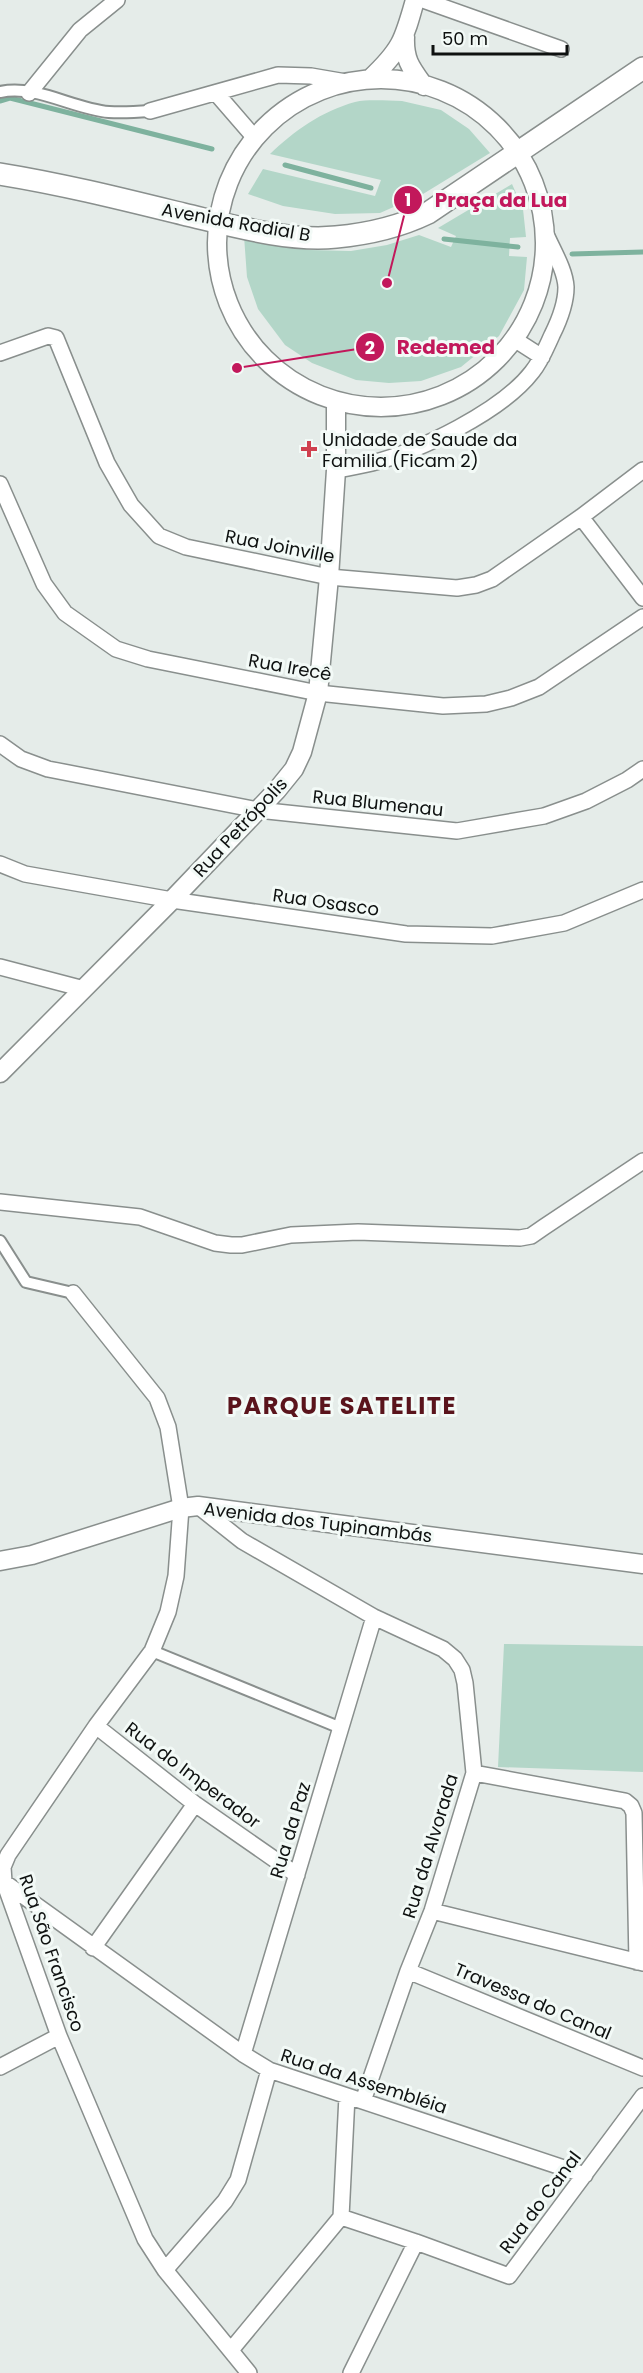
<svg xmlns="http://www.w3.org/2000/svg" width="643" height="2373" viewBox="0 0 643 2373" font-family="Poppins,sans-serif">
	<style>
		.green { fill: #b3d6c8 }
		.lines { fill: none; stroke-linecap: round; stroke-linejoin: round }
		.stream { stroke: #7eb29e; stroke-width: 5 }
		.pedestrian-casing { stroke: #898f8d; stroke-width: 14 }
		.minor-casing { stroke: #898f8d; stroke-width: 18 }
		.tertiary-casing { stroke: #898f8d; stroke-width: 21 }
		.secondary-casing { stroke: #898f8d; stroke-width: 24 }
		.pedestrian { stroke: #fff; stroke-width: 10 }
		.minor { stroke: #fff; stroke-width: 15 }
		.tertiary { stroke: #fff; stroke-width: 18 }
		.secondary { stroke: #fff; stroke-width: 21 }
		.poi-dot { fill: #d0404f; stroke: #f3faf7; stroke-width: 2 }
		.labels { text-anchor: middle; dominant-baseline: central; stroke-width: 6; stroke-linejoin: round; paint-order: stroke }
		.street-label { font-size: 18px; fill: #0e1110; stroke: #f3faf7 }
		.poi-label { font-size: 18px; fill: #0e1110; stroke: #f3faf7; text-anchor: start }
		.district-label { font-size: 24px; font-weight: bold; letter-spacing: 1.5px; fill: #5a141c; stroke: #f3faf7 }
		.leader { fill: none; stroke: #c2185b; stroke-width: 2 }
		.callout-dot { fill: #c2185b; stroke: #f3faf7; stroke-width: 2 }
		.mark-label { font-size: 18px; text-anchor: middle; font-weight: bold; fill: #fff }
		.callout-label { font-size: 20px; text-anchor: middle; font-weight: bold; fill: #c2185b; stroke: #f3faf7; stroke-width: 6; stroke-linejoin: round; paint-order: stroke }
	</style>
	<rect width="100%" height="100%" fill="#e5ece9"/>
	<path class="green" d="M402,101l39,9 28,19 21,24 -67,41 -43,19 -45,1 -52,-8 -35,-12 15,-25 112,27 6,-16 -111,-26c24,-23 52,-43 85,-52 14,-3 33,-1 47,-1z
		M512,184l11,25 3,28 -16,1 -1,18 18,1 -3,33 -25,46 -38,31 -40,14 -32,2 -33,-3 -44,-17 -27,-18 -27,-36 -11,-32 -3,-41 66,14 41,1 36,-6 32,-10 32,12 5,-11 -18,-8z
		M504,1644l139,2v126l-145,-5z"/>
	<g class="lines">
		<path class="stream" d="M0,101l10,-3 202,51
			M285,165l86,23
			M444,239l74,8
			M572,254l71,-2"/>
		<defs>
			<path id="pedestrian" d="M0,92c36,-8 73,17 109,20 13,1 28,0 41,-1
				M0,1241l26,41 47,11
				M152,1651l189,77"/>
			<path id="minor" d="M423,0l138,49
				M29,93l51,-63 37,-30
				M216,93l39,45
				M150,111l128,-36 33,1 35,6
				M514,339l28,18
				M0,353l48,-17 8,2 51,125 24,42 28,31 27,11 143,30 128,11 19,-3 16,-6 89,-62 62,-47
				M336,470c12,-2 24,-4 36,-7 48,-12 130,-52 160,-91 9,-11 14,-24 20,-37 7,-14 14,-31 14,-48 -1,-18 -14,-38 -21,-55
				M0,484l44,100 21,29 51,36 32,10 170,34 125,13 43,-2 25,-6 28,-11 104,-70
				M581,517l62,81
				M0,744l21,15 27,10 210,41 199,21 87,-15 42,-15 41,-21 16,-11
				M0,864l25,10 147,26 234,34 86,2 72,-13 79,-33
				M0,967l84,22
				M0,1202l140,15 75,26 16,2h11l49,-10 67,-3 162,6 11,-2 13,-9 99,-66
				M73,1293l84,105 11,29 13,81 -5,68 -8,36 -16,39 -56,75 -88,129 -5,12 1,15 55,154 86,203 20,31 84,103
				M198,1506l44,35 132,76 69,32 12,10 7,11 3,13 9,90 -42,138 -24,60 -45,130
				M96,1726l99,78 102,71
				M474,1773l151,28 6,5 3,7 3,149
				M4,1882l239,172 26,16 316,105
				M432,1911l211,52
				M93,1948l102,-144
				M408,1971l235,97
				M243,2054l131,-437
				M0,2067l59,-31
				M341,2217l75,25 93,34 134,-180
				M165,2270l60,-69 13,-21 31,-110
				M231,2350l110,-133 6,-121
				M351,2373l65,-131"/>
			<path id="tertiary" d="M405,37c-1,23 6,31 19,49
				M370,79c31,-29 34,-39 45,-79
				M217 243a164 164 0 1 1 328 0a164 164 0 1 1-328 0Z
				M0,1073l172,-173 105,-110 17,-21 8,-17 16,-59 11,-116 7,-107v-69
				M0,1561l32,-6 149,-47 17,-2 445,58"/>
			<path id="secondary" d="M0,174c62,10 122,25 183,40 47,11 105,28 153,23 33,-3 63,-10 92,-24l215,-145"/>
		</defs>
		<use href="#pedestrian" class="pedestrian-casing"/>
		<use href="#minor" class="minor-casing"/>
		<use href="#tertiary" class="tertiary-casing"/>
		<use href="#secondary" class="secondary-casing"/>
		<use href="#pedestrian" class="pedestrian"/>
		<use href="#minor" class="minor"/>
		<use href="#tertiary" class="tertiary"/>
		<use href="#secondary" class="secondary"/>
	</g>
	<path class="poi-dot" d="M306 440h6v6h6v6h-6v6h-6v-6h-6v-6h6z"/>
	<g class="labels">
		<g class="street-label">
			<text transform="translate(236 222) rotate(10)">Avenida Radial B</text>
			<text transform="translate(280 546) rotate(11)">Rua Joinville</text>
			<text transform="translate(290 667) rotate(10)">Rua Irecê</text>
			<text transform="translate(378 803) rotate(6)">Rua Blumenau</text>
			<text transform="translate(240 827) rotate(-47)">Rua Petrópolis</text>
			<text transform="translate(326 902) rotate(8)">Rua Osasco</text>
			<text transform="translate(318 1522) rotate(7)">Avenida dos Tupinambás</text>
			<text transform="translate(193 1775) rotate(37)">Rua do Imperador</text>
			<text transform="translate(290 1830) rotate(-73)">Rua da Paz</text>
			<text transform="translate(430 1846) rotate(-73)">Rua da Alvorada</text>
			<text transform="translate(52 1953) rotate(71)">Rua São Francisco</text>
			<text transform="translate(533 2001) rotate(23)">Travessa do Canal</text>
			<text transform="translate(364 2081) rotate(18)">Rua da Assembléia</text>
			<text transform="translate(540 2202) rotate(-53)">Rua do Canal</text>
		</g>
		<g class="poi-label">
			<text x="322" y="439">Unidade de Saude da<tspan x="322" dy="21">Familia (Ficam 2)</tspan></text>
		</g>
		<g class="district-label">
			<text x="342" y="1405">PARQUE SATELITE</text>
		</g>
	</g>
	<path class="leader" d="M387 283L408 200M237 368L370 347"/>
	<g class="callout-dot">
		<circle cx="387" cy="283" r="6"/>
		<circle cx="237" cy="368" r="6"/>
		<circle cx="408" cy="200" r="15"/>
		<circle cx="370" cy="347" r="15"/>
	</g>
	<g class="mark-label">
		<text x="408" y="206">1</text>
		<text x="370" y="354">2</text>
	</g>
	<g class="callout-label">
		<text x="501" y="207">Praça da Lua</text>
		<text x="446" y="354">Redemed</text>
	</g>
	<path d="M433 45v9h134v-9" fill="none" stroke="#0e1110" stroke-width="3"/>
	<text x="442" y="45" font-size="18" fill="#0e1110" stroke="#f3faf7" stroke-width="4.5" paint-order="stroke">50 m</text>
</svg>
